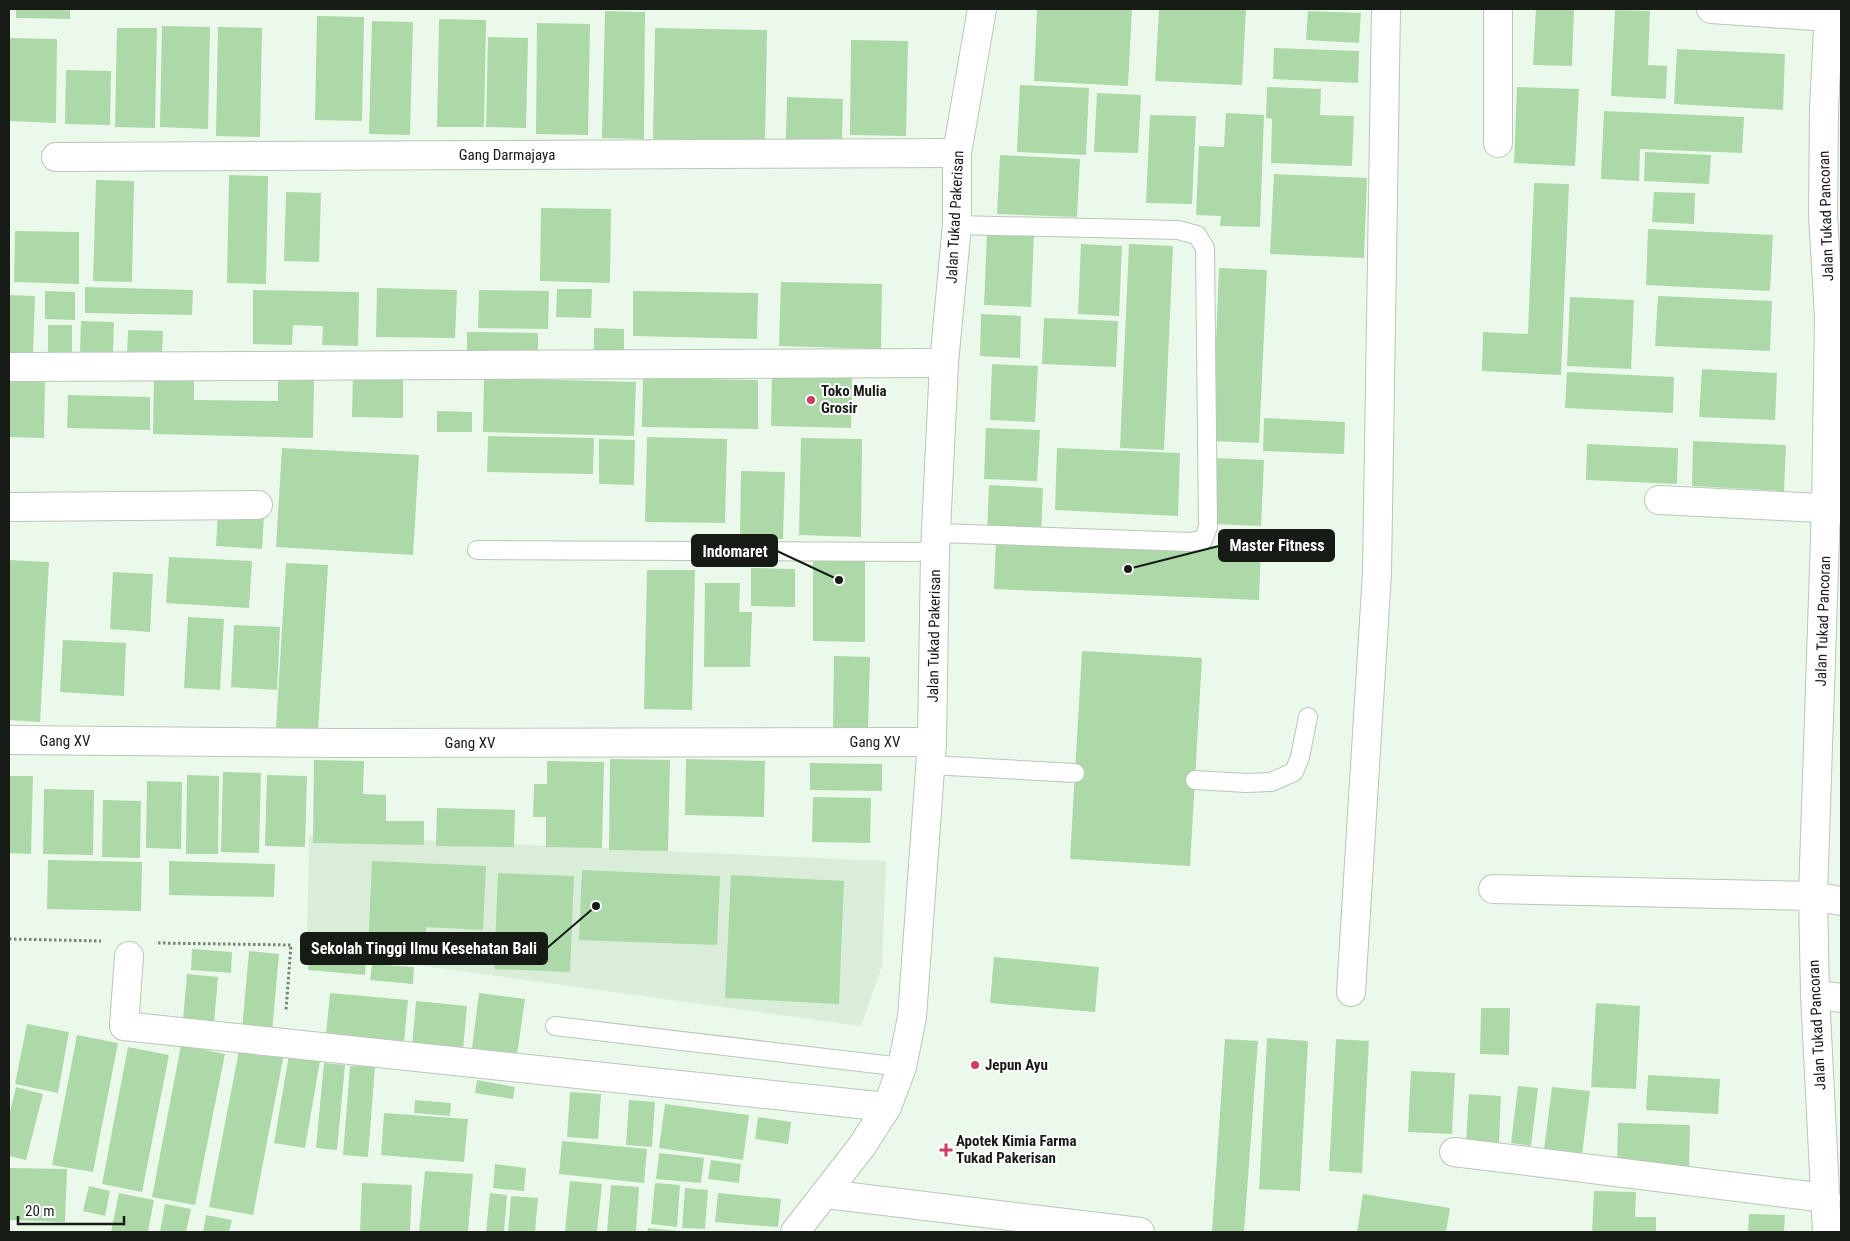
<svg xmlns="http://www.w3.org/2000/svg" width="1850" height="1241" viewBox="0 0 1850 1241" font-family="'Roboto Condensed',sans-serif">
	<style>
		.built { fill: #daedd8 }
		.building { fill: #add9a9 }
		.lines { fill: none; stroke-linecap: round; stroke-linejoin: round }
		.service-casing { stroke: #b9c6b8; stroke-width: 20 }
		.minor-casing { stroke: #b9c6b8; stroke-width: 30 }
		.tertiary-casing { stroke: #b9c6b8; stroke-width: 30 }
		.path { stroke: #798379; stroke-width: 3; stroke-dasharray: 2.5 2.5; stroke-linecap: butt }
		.service { stroke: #fff; stroke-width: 18 }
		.minor { stroke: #fff; stroke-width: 28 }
		.tertiary { stroke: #fff; stroke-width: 28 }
		.poi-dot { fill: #cd3e62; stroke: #fff; stroke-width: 2 }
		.labels { text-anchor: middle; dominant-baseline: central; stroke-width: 4; stroke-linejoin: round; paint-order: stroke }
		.street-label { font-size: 15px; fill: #161b16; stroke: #fff }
		.poi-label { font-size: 15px; font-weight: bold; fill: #161b16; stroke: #fff; text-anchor: start }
		.leader { fill: none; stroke: #161b16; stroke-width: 2 }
		.callout-dot { fill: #161b16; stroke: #fff; stroke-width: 2 }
		.callout { fill: #161b16; stroke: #161b16; stroke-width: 2 }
		.callout-label { font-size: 16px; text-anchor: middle; font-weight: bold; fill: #fff }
	</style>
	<rect width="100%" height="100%" fill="#ebf9ea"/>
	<path class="built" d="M309,835l577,26 -4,105 -21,60 -554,-76z"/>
	<path class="building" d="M16,9h54v10l-54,-1z
		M1037,9h95l-4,77 -94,-5z
		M1159,9h87l-4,76 -87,-4z
		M1536,9h38l-2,57 -39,-1z
		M1615,10l35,1 -2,54 19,1 -1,33 -55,-3z
		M605,11l40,1 -1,127 -42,-1z
		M1308,11l53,2 -2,30 -53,-3z
		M317,16l47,1 -2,104 -47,-1z
		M439,19l47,1 -2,107h-47z
		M372,21l41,1 -3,113 -41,-1z
		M537,23l53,1 -2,111 -52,-1z
		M162,26l48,1 -2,102 -48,-2z
		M218,27l44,1 -2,109 -44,-1z
		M117,28h40l-2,100 -40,-1z
		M655,28l112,2 -2,111 -112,-2z
		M488,37l40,1 -2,90 -40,-1z
		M9,38l48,1 -1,84 -47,-2z
		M851,40l57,1 -2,95 -56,-1z
		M1274,48l85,3 -1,32 -85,-4z
		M1677,49l108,5 -2,56 -109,-6z
		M66,70l45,1 -1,54 -45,-1z
		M1020,85l69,3 -3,67 -69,-3z
		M1267,87l54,2 -1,26 34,1 -2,50 -81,-3 1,-44 -6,-1z
		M1517,87l62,2 -4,77 -61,-3z
		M1097,93l44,2 -3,58 -44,-1z
		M787,97l56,2 -1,41 -56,-1z
		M1604,111l140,6 -2,36 -102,-4 -1,32 -38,-2z
		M1226,113l38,2 -4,112 -40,-1 1,-10 -25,-1 3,-69 25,1z
		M1150,115l46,1 -4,88 -46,-1z
		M1645,152l66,3 -2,29 -65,-3z
		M1000,155l80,4 -3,58 -80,-3z
		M1274,174l93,4 -3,80 -94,-4z
		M229,175l39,1 -2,108 -39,-1z
		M96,180l38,1 -2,101 -39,-1z
		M1534,183l35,1 -8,191 -79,-4 1,-39 45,2z
		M286,192l35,1 -2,69 -35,-1z
		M1654,192l41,1 -1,31 -42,-2z
		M541,208l70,1 -1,74 -70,-2z
		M1648,229l125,6 -3,56 -124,-6z
		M15,231l64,1v52l-65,-2z
		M987,233l47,2 -3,72 -47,-2z
		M1081,244l41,2 -3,70 -41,-2z
		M1129,244l44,2 -9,204 -44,-2z
		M1219,268l48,2 -8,173 -47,-2z
		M781,282l101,2 -1,65 -102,-3z
		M85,287l108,3 -1,25 -107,-2z
		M377,288l80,2 -2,48 -79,-1z
		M557,289h35l-1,29 -35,-1z
		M253,290l106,2 -1,54 -36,-1 1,-19 -30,-1 -1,20 -39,-1z
		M479,290l70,1 -1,38 -70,-1z
		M45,291l30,1v28l-30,-1z
		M633,291l125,2 -1,46 -124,-3z
		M9,295l26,1 -2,58 -24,-1z
		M1658,296l114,5 -2,50 -115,-5z
		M1570,297l64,3 -3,69 -64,-3z
		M981,314l40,2 -1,42 -40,-2z
		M1044,318l74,3 -2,46 -74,-3z
		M81,321l33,1 -1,32h-33z
		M48,325h24v29h-24z
		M594,328l30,1v23l-30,-1z
		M128,330l35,1 -1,25h-35z
		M467,332l71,1v23l-71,-2z
		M992,364l46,2 -3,56 -45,-2z
		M1702,369l75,4 -2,47 -76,-3z
		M772,372l80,2 -1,54 -80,-2z
		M1567,372l107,5 -1,36 -108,-5z
		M154,375h40v25l84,1v-23l36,1 -1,59 -160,-4z
		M353,375l50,1v42l-51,-1z
		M484,378l152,4 -2,54 -151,-4z
		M643,378l115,2v49l-116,-2z
		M9,381l36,1 -1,56 -35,-1z
		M68,395l82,2v33l-83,-2z
		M437,411l35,1v20h-35z
		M1264,418l81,4 -1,32 -81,-3z
		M986,428l54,2 -3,51 -53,-2z
		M488,436l106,2 -1,36 -106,-2z
		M647,437l80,2 -2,84 -80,-1z
		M801,438l61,1 -1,98 -62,-2z
		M599,439l36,1 -1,45 -35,-1z
		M1693,441l93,4 -2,46 -92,-5z
		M1587,444l91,4 -1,36 -91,-4z
		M282,448l137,7 -6,100 -137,-8z
		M1057,448l123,5 -2,63 -123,-6z
		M1215,458l49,2 -3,66 -49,-2z
		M741,471l44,1 -2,67h-43z
		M989,485l54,3 -2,47 -54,-2z
		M218,514l46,2 -2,33 -46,-3z
		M996,537l265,11 -2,52 -265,-11z
		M169,557l83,4 -3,47 -83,-5z
		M813,558h52v84l-52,-1z
		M9,560l40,2 -9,160 -31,-2z
		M286,563l42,2 -10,165 -42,-2z
		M751,568l44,1v38l-44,-1z
		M647,570h48l-3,140 -48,-1z
		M113,572l40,2 -3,58 -40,-3z
		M705,583h35l-1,29h13l-2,55h-46z
		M188,617l36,2 -4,71 -36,-2z
		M234,625l46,2 -3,63 -46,-3z
		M63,640l63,3 -2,53 -64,-4z
		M1082,651l120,7 -12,208 -120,-7z
		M834,656l36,1 -2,73 -35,-1z
		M610,759l60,1 -2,91 -59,-1z
		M686,759l79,2 -1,56 -79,-2z
		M314,760l50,1 -1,33 23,1v26h38v24l-111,-2z
		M547,761l57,1 -2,86 -56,-1v-30h-13l1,-33h13z
		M810,763l72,1v27l-72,-1z
		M223,772l38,1 -2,80 -38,-1z
		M187,775l32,1 -1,78h-32z
		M267,775l40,1 -2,71 -40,-1z
		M9,776h24l-2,78 -22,-1z
		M147,781l35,1 -1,67 -35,-1z
		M44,789l50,1 -1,65 -50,-1z
		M813,797l58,1 -1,45 -58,-1z
		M103,800l38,1 -1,57 -38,-1z
		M437,808l78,2 -1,37 -78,-1z
		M48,860l94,2 -1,49 -94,-2z
		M169,861l106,3 -1,33 -105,-2z
		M372,861l114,5 -3,64 -57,-3 -1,26 -57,-3z
		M582,870l138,6 -3,69 -138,-5z
		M498,873l76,3 -4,96 -76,-3z
		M731,875l113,6 -5,123 -114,-6z
		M192,949l40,3 -1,21 -40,-3z
		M249,951l30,3 -7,78 -30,-2z
		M309,955l57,4 -1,16 -57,-5z
		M994,957l105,10 -4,45 -105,-9z
		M372,964l42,3 -1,17 -43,-4z
		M187,974l31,3 -4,46 -31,-3z
		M330,993l78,7 -4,42 -78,-7z
		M479,993l46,6 -8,56 -45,-7z
		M416,1001l51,5 -4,44 -51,-4z
		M1596,1003l44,3 -4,83 -45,-2z
		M1481,1008h29l-1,47 -29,-1z
		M27,1024l42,8 -11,61 -43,-9z
		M77,1035l41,8 -25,129 -41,-7z
		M1267,1038l41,3 -8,150 -41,-2z
		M1225,1039l33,2 -14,191 -32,-1z
		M1336,1039l33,2 -7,132 -33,-2z
		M181,1045l44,9 -30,151 -43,-8z
		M240,1045l44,9 -31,161 -44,-8z
		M128,1047l41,8 -27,137 -40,-8z
		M289,1055l31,6 -15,87 -31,-5z
		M324,1063l21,2 -8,85 -21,-2z
		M350,1066l25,1 -7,90 -25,-2z
		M1411,1071l44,2 -3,61 -44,-2z
		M1648,1075l72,4 -2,35 -72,-4z
		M477,1080l38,7 -2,12 -38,-6z
		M1518,1086l20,2 -7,58 -20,-3z
		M16,1087l27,7 -17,66 -17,-4v-40z
		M1552,1087l38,4 -8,64 -38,-5z
		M570,1092l31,2 -3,45 -31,-2z
		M1469,1094l32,2 -2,47 -33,-2z
		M415,1100l36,3 -1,13 -36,-3z
		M629,1100l26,2 -3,45 -26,-2z
		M665,1104l84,11 -6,45 -84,-12z
		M384,1113l84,6 -4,43 -83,-7z
		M758,1117l33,5 -3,22 -33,-5z
		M1618,1123l72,2 -1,45 -72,-2z
		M562,1141l85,8 -3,34 -85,-9z
		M659,1153l45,5 -3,25 -45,-4z
		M711,1160l30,4 -2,19 -31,-4z
		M495,1164l31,4 -2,23 -31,-3z
		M9,1168l58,1 -2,53 -56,-2z
		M425,1171l48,3 -5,58h-49z
		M570,1181l32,3 -5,48h-32z
		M362,1183l50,2 -2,47h-50z
		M655,1183l25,2 -3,42 -26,-3z
		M611,1185l28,2 -3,45h-29z
		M89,1186l21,5 -5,25 -22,-5z
		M685,1188l23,2 -3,39 -23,-1z
		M1594,1191l42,1 -1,25h21v15h-64z
		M119,1193l35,7 -6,32h-37z
		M490,1193l17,2 -3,37h-18z
		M718,1193l63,6 -3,28 -63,-5z
		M1363,1194l87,14 -4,24h-89z
		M511,1196l27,2 -3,34h-27z
		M165,1204l26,5 -5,23h-26z
		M1749,1214l36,1 -1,17h-36z
		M206,1215l26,5 -3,12h-26z
		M648,1228l32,3v1h-33z"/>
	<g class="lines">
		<defs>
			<path id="service" d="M938,533l252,9 13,-2 5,-13 -3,-279 -8,-13 -19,-5 -221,-5
				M477,550l458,2
				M930,765l145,8
				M1195,780l51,3 25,-1 23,-10 6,-15 8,-40
				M555,1026l347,41"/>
			<path id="minor" d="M1711,9l118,8
				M1498,143v-134
				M56,157l901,-4
				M9,367l935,-4
				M1659,500l182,9
				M9,507l249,-2
				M9,740l327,3 596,-1
				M1493,889l320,7 28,5
				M129,956l-5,70 763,81
				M1351,992l26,-419 9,-564
				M1815,994l26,4
				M1454,1152l372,46
				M826,1194l314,38
				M1827,1232l-12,-238 -2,-98 13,-388 3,-191 -6,-102 1,-106 5,-100"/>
			<path id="tertiary" d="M795,1232l67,-86 25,-39 15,-40 10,-50 20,-275 3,-190 9,-189 13,-138v-72l25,-144"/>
		</defs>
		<use href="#service" class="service-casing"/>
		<use href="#minor" class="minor-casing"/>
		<use href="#tertiary" class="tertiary-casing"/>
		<path class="path" d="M9,939l92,2
			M158,943l133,2 -5,65"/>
		<use href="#service" class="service"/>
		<use href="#minor" class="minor"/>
		<use href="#tertiary" class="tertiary"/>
	</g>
	<g class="poi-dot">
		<circle cx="811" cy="400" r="5"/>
		<circle cx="975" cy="1065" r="5"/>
		<path d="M943.5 1142.5h5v5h5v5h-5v5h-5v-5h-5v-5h5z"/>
	</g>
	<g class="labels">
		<g class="street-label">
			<text x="507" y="155">Gang Darmajaya</text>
			<text transform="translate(1826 216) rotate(-92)">Jalan Tukad Pancoran</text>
			<text transform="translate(955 217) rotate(-87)">Jalan Tukad Pakerisan</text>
			<text transform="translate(1823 621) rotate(-88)">Jalan Tukad Pancoran</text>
			<text transform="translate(934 636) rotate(-89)">Jalan Tukad Pakerisan</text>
			<text x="65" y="741">Gang XV</text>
			<text x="875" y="742">Gang XV</text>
			<text x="470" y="743">Gang XV</text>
			<text transform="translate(1817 1025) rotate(-93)">Jalan Tukad Pancoran</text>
		</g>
		<g class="poi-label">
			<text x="821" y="391">Toko Mulia<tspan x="821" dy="17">Grosir</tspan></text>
			<text x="985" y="1065">Jepun Ayu</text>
			<text x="956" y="1141">Apotek Kimia Farma<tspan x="956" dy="17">Tukad Pakerisan</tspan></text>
		</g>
	</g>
	<path class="leader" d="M1128 569L1219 546M839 580L777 551M596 906L547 948"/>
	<g class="callout-dot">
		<circle cx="1128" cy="569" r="5"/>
		<circle cx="839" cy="580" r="5"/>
		<circle cx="596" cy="906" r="5"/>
	</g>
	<g class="callout">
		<rect x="1219" y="530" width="115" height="31" rx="5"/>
		<rect x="692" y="535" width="85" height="31" rx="5"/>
		<rect x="301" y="933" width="246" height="31" rx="5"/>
	</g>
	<g class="callout-label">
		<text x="1277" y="551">Master Fitness</text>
		<text x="735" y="557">Indomaret</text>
		<text x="424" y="954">Sekolah Tinggi Ilmu Kesehatan Bali</text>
	</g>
	<rect width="1850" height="1241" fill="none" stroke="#161b16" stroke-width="20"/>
	<path d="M18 1216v8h106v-8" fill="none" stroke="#161b16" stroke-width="2.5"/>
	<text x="25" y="1216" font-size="15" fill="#161b16" stroke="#ffffff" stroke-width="4" paint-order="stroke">20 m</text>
</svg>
